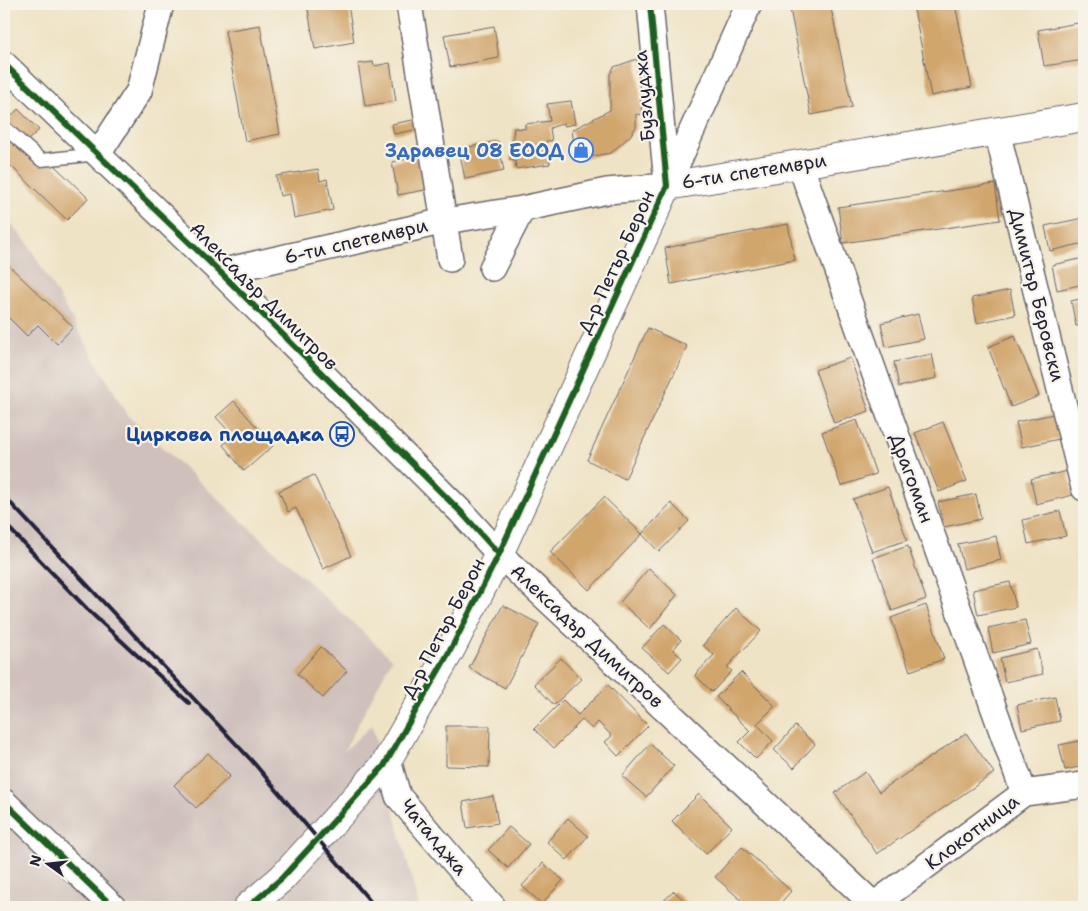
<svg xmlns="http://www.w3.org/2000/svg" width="1088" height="911" viewBox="0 0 1088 911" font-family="'Shantell Sans',sans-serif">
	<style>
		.industrial { fill: #cfc0bb }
		.building { fill: #d1a66d }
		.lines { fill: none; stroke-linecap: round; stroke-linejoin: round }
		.service-casing { stroke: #6a666b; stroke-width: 15 }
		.minor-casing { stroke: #6a666b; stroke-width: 28 }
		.tertiary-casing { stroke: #6a666b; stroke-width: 30 }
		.service { stroke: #fff; stroke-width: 12 }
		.minor { stroke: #fff; stroke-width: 25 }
		.tertiary { stroke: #fff; stroke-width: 28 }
		.rail { stroke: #22223b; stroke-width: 4 }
		.cycleway-casing { stroke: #f7f3e8; stroke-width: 9 }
		.cycleway { stroke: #1b5e20; stroke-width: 6 }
		.labels { text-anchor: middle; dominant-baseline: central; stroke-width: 4.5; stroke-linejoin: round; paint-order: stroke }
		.street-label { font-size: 19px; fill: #22223b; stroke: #f7f3e8 }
		.shop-label { font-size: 19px; font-weight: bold; fill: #366cbe; stroke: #f7f3e8; text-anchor: end }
		.transit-label { font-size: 19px; font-weight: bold; fill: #164399; stroke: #f7f3e8; text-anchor: end }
	</style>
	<rect width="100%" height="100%" fill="#f7f3e8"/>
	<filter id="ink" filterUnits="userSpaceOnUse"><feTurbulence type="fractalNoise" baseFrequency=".02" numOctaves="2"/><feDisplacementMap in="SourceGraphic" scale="10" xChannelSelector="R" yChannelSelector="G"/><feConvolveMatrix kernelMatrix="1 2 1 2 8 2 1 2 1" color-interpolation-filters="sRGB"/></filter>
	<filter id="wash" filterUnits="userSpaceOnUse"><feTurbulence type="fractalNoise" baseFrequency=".0096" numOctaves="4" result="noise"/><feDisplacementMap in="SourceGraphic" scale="20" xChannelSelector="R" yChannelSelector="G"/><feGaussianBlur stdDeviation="1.12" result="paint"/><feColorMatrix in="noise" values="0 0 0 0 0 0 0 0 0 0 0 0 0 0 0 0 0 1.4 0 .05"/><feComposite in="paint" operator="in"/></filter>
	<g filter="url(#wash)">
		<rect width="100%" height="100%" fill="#efe3c5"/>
		<path class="industrial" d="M4,216l23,26 101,174 264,243 -48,92 28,-26 47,182h-415z"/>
		<g id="blocks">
			<path class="building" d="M307,4h41l6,38 -39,7z
				M789,4h41l22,103 -41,8z
				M913,4h42l17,83 -41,9z
				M1084,22v38l-40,6 -6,-36z
				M260,25l20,109 -35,7 -20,-110z
				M494,26l5,32 -49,9 -6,-32z
				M637,59l5,56 -6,-1v13l-6,9 -19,17 -35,6 -4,-29 38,-20v-36l4,-7z
				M373,62l1,4 16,-3 6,38 -31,5 -7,-42z
				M571,101l4,23 -11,2v-3l-14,5 2,13h-6l4,23 -34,5 -1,-8 -5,-1 4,-32 11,1v-5l25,-3 -3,-17z
				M18,109l21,21 -11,10 60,58 -21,22 -56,-54 -7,7v-49z
				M418,119l2,10 -26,5 -2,-10z
				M498,141l6,30 -39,8 -6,-30z
				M424,156l6,33 -32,6 -6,-33z
				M318,169l2,12 7,-2 6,31 -39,8 -4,-24 -10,2 -4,-20z
				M995,184l5,36 -157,23 -5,-36z
				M1083,218l1,25 -34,8 -5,-25z
				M788,224l7,36 -124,24 -6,-36z
				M1084,258v26l-27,6 -5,-25z
				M4,261l69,66 -16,17 -19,-19 -11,11 -23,-23z
				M1010,290l5,25 -38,8 -5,-25z
				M1084,298v26l-8,2 -5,-25z
				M918,314l6,25 -38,8 -5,-24z
				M648,328l39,18 -62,133 -38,-19z
				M1015,336l24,60 -28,11 -23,-60z
				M932,354l5,24 -38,9 -5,-25z
				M850,358l19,53 -35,12 -19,-53z
				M234,401l39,45 -29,25 -21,-26 10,-9 -17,-19z
				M1054,414l5,25 -37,8 -6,-25z
				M857,420l19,54 -35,12 -19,-54z
				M943,422l24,59 -28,11 -24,-59z
				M1068,471l5,24 -37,9 -5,-25z
				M314,475l37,81 -28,13 -27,-61 -8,4 -9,-21z
				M888,487l19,53 -35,12 -19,-53z
				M976,494l5,25 -37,8 -6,-25z
				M604,497l38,37 -53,56 -39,-38z
				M671,503l18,18 -30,31 -17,-18z
				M1060,511l6,25 -38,8 -5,-24z
				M996,536l5,24 -37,9 -6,-25z
				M908,546l18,53 -34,12 -19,-53z
				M649,568l28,27 -27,34 -30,-27z
				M1010,582l6,25 -38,8 -5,-25z
				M503,605l36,19 -34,64 -36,-20z
				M926,605l18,54 -34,12 -19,-53z
				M736,608l25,23 -34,36 5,4 -20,21 -17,-17 19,-20 -11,-10z
				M1025,620l6,24 -38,9 -5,-25z
				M664,624l17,16 -8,10 9,8 -13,14 -27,-24z
				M321,647l26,24 -24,27 -26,-24z
				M1037,649l6,25 -38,8 -5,-24z
				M561,658l20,21 -27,26 -20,-21z
				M741,672l34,34 -18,18 16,17 -17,18 -17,-17 11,-11 -34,-34z
				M608,685l40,41 -30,30 -13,-14 7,-6 -14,-14 -6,7 -10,-9 -28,28 -20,-19 29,-29 15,15z
				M1055,697l5,24 -38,8 -5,-24z
				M446,726h44l-1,41 -43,-1z
				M795,726l20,18 -21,24 -20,-18z
				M966,733l28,40 -117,81 -42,-61 30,-21 14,20z
				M1084,740v26l-19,4 -6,-25z
				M650,744l24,22 -28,31 -24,-21z
				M208,753l22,23 -34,32 -22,-23z
				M699,794l33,33 -26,27 -34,-33z
				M493,796l5,27 -31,5 -4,-26z
				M568,818l20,18 -21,24 -20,-18z
				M509,827l20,17 -21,24 -20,-18z
				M742,847l49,44 -14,16h-28l-34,-30z
				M543,863l20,17 -21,24 -20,-18z
				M674,891l17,16h-34z"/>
		</g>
	</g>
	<g filter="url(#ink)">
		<use href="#blocks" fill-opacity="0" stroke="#6a666b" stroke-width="1"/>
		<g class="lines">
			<defs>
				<path id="service" d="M4,127l37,33 57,-6"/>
				<path id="minor" d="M409,4l41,255
					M650,4l17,179
					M4,64l216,208 241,240 38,42 377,353
					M997,131l87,357
					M98,154l41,-63 22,-87
					M800,164l224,629
					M667,186l82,-182
					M492,268l30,-59
					M220,272l225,-51 77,-12 85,-18 60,-5
					M388,760l10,36 95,111
					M4,802l109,105
					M871,907l153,-114 60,-8"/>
				<path id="tertiary" d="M248,907l34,-29 102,-112 68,-119 47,-93 168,-368 417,-69"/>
			</defs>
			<use href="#service" class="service-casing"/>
			<use href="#minor" class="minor-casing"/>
			<use href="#tertiary" class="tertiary-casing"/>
			<use href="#service" class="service"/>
			<use href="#minor" class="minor"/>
			<use href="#tertiary" class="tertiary"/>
			<path class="rail" d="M4,496l249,266 122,145
				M4,523l86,89 99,91"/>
			<defs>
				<path id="cycleway" d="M4,64l216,208 241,240 38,42
					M4,802l109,105
					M248,907l34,-29 102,-112 68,-119 47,-93 168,-368 -17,-182"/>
			</defs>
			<use href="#cycleway" class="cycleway-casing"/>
			<use href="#cycleway" class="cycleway"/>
		</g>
	</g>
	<defs>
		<symbol id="shop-ring" viewBox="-11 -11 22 22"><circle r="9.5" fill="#f7f3e8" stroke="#3f7fe0" stroke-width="1.5"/><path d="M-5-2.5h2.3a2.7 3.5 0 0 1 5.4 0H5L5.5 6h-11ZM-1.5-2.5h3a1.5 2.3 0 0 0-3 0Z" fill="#3f7fe0"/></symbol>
		<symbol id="bus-ring" viewBox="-11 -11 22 22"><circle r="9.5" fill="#f7f3e8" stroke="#1a4fb4" stroke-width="1.5"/><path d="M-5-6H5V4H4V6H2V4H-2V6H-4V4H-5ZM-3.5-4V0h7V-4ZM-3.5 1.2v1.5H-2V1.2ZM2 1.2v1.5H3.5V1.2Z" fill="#1a4fb4"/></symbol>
	</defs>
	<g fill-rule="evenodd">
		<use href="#shop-ring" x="567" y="136" width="28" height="28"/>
		<use href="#bus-ring" x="328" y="420" width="28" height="28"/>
	</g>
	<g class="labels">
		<g class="street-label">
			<text transform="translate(644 96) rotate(-95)">Бузлуджа</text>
			<text transform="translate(754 171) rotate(-9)">6-ти спетември</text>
			<text transform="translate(356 241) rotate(-13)">6-ти спетември</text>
			<text transform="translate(616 262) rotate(-65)">Д-р Петър Берон</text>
			<text transform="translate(1037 295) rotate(76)">Димитър Беровски</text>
			<text transform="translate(264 296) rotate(45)">Алексадър Димитров</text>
			<text transform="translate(912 478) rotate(70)">Драгоман</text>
			<text transform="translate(443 628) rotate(-62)">Д-р Петър Берон</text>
			<text transform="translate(587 636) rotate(43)">Алексадър Димитров</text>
			<text transform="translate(972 832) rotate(-37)">Клокотница</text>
			<text transform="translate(434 837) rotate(50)">Чаталджа</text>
		</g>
		<g class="shop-label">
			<text x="564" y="150">Здравец 08 ЕООД</text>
		</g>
		<g class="transit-label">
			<text x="324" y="434">Циркова площадка</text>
		</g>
	</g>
	<rect width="1088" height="911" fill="none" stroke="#f7f3e8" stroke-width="20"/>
	<g transform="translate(48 864) rotate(285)" stroke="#f7f3e8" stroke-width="4" paint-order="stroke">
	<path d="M0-4L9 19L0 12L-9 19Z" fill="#22223b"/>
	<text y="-8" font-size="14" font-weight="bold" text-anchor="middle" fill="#22223b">N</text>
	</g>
</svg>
